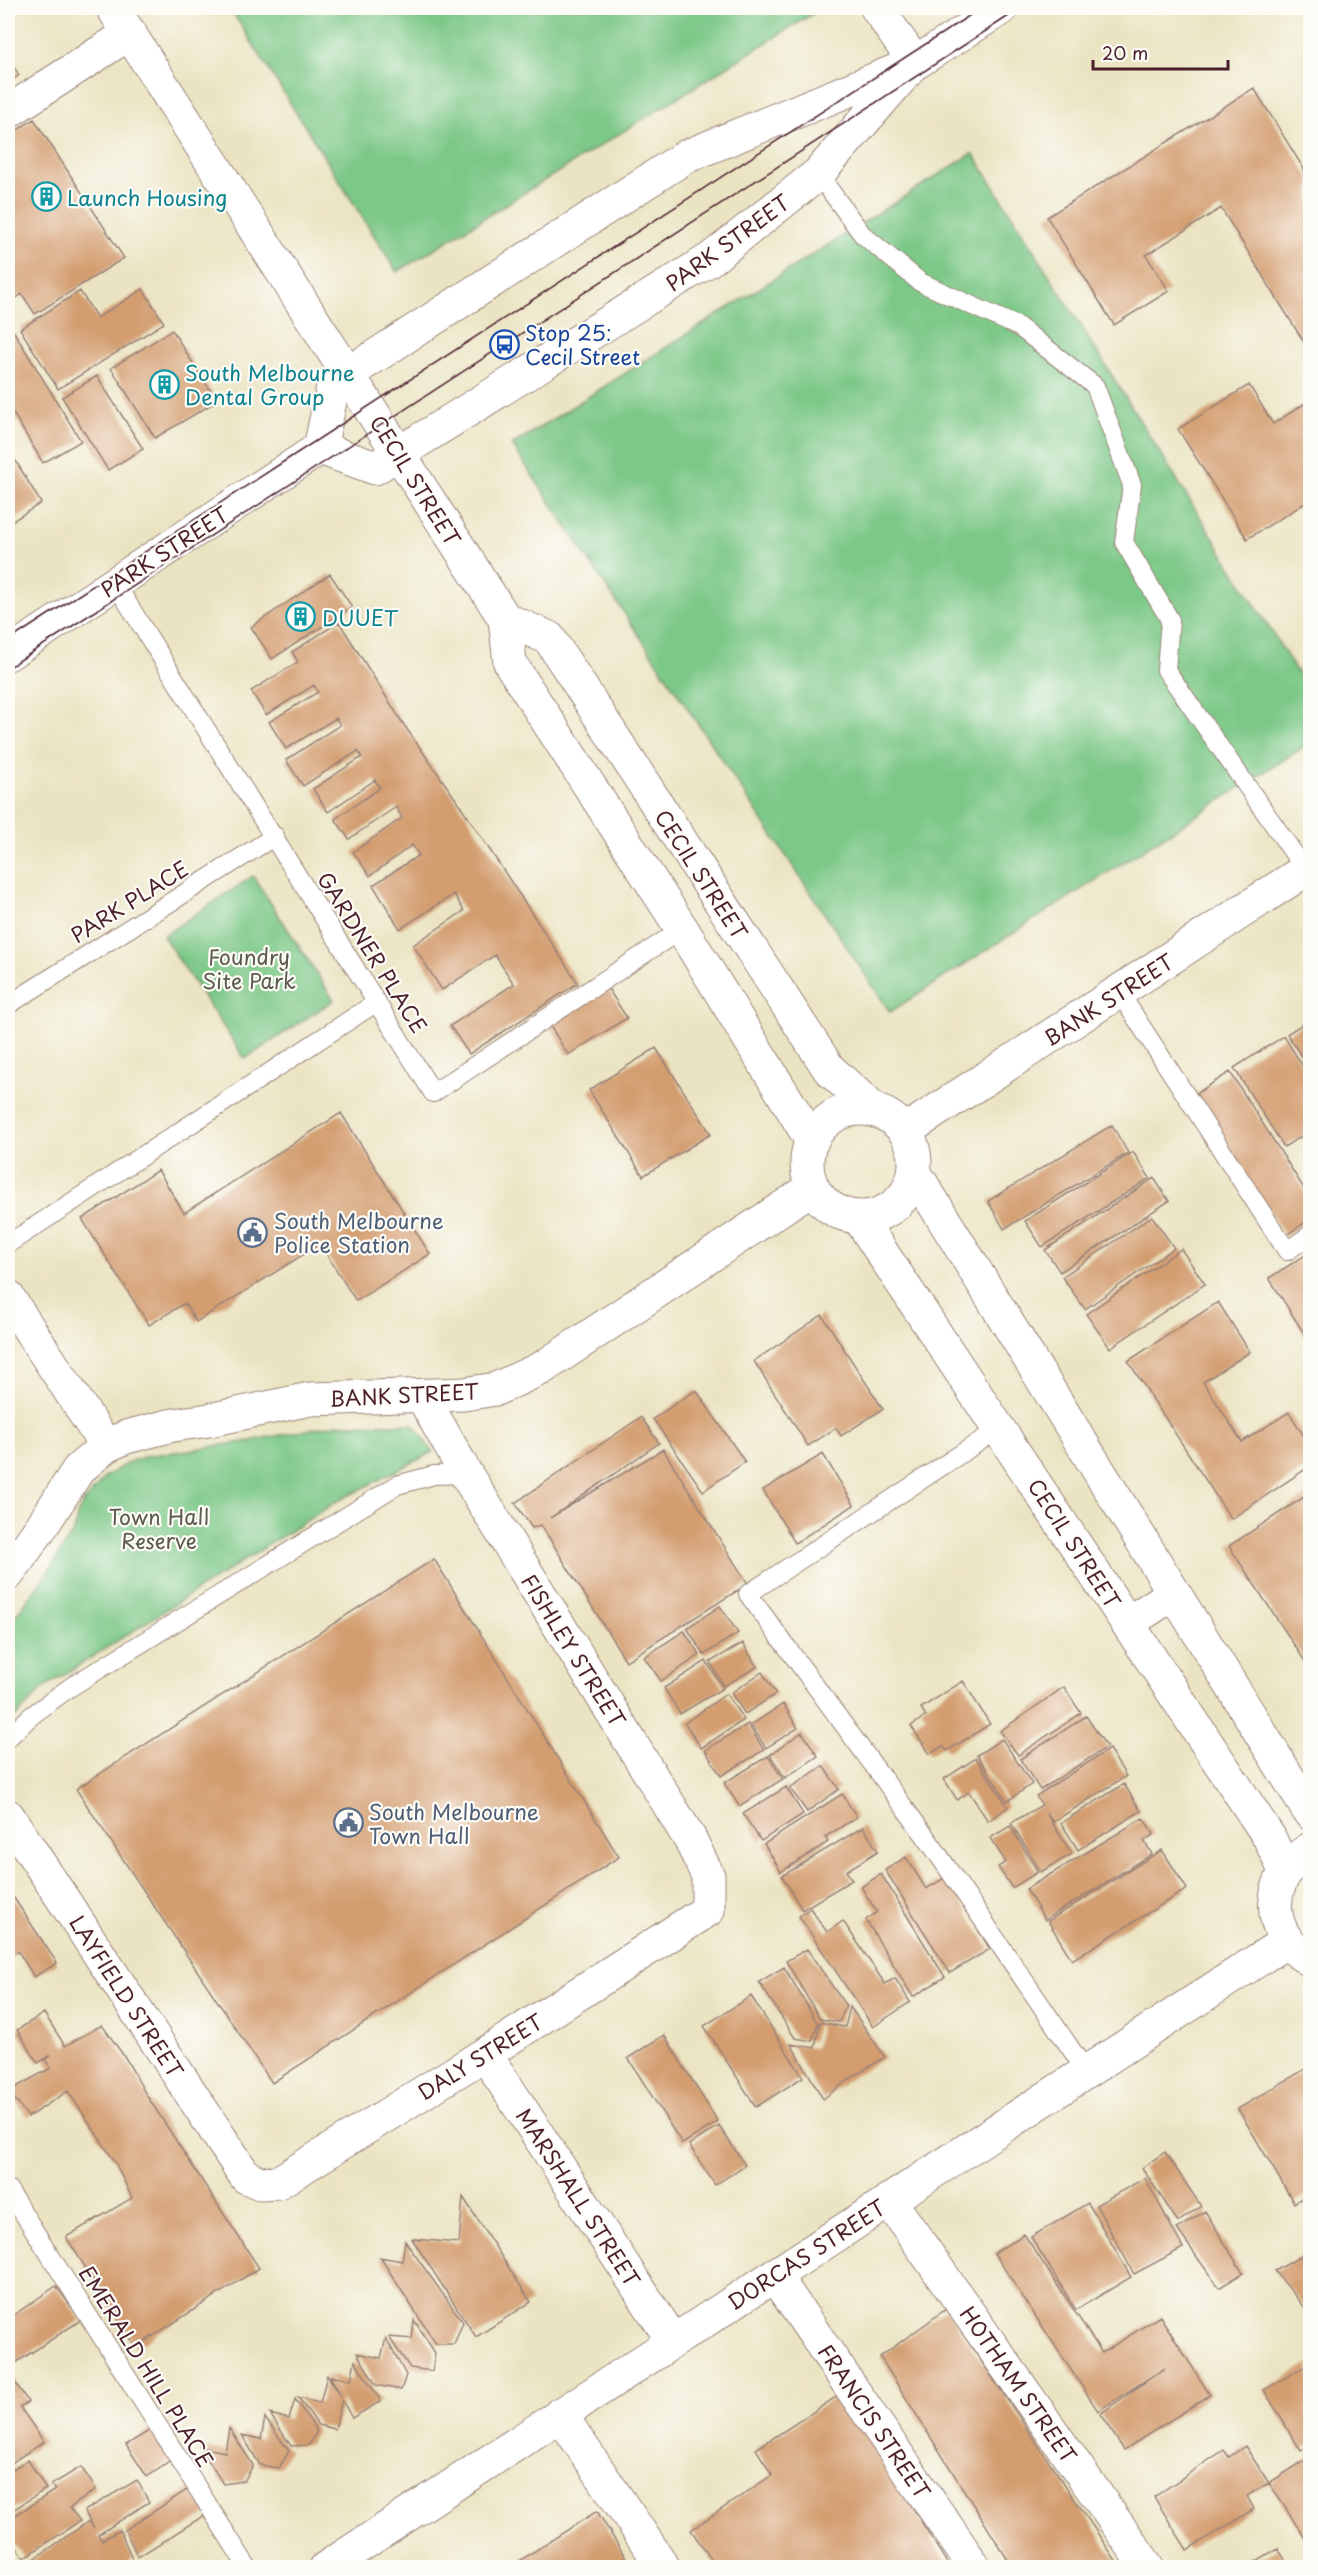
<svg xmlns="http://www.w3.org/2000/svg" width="1318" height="2575" viewBox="0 0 1318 2575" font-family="'Playpen Sans',sans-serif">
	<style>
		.green { fill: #7bc887; stroke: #627459; stroke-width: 1.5 }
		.building { fill: #d39d70 }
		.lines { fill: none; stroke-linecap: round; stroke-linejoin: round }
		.service-casing { stroke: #9a8277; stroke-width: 20 }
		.minor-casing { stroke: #9a8277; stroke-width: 35 }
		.tertiary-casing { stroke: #9a8277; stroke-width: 35 }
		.service { stroke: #fff; stroke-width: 18 }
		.minor { stroke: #fff; stroke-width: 33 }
		.tertiary { stroke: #fff; stroke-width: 33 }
		.tram { stroke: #4a1f2b; stroke-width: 1.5 }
		.labels { text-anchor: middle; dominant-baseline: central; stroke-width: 4.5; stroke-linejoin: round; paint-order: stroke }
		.culture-label { font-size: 21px; fill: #0d838f; stroke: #fdfcf7; text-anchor: start }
		.street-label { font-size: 21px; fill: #4a1f2b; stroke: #fdfcf7 }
		.transit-label { font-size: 21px; fill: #164399; stroke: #fdfcf7; text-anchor: start }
		.park-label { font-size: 21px; fill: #5b5a4b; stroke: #fdfcf7 }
		.service-label { font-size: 21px; fill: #4e5e75; stroke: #fdfcf7; text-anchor: start }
	</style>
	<rect width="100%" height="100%" fill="#fdfcf7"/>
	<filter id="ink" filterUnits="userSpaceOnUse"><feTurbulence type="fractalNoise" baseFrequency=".0167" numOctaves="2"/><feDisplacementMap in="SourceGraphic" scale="12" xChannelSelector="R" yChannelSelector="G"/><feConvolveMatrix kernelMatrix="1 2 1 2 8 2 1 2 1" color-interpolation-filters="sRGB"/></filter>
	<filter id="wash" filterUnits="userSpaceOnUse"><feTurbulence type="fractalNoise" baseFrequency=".008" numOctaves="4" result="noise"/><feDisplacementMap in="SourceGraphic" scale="24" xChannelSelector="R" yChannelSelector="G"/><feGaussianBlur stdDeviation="1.35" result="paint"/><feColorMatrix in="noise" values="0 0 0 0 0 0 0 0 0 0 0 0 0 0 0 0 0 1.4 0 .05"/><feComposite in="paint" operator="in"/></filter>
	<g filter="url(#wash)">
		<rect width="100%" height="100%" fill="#ebe4c3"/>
		<path class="green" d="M230,8h592l-425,264z
			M973,153l337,540v50l-420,269 -378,-567z
			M253,876l81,124 -89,59 -82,-123z
			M338,1424h75l20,28 -97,50 -290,184 -38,38v-98l42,-57 25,-40 2,-14 6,-12 23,-27 23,-14 18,-6 97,-14z"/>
		<g id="blocks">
			<path class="building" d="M8,58l11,17 -11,8z
				M1254,88l56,91v173l-89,-144 -75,47 23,36 -55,34 -67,-108z
				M34,119l90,139 -89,56 -13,-20 -14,10v-168z
				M143,289l21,34 -106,66 -38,-60 60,-38 17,27z
				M172,330l45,71 -62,37 -44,-70z
				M14,332l67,109 -38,22 -35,-58v-69z
				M97,376l46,73 -35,21 -46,-73z
				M1249,385l24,39 37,-24v100l-63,39 -69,-110z
				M8,448l33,55 -33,21z
				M330,574l22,33 -80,52 -21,-32z
				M339,622l63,100 62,89 114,172 -109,71 -19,-28 64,-42 -19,-29 -53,35 -29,-45 51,-34 -10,-17 -54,35 -27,-44 46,-30 -7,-10 -42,31 -17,-24 49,-34 -6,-11 -47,32 -14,-20 45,-31 -5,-8 -47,32 -15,-23 49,-32 -4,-6 -55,35 -17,-26 54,-35 -4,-7 -50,31 -17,-27 49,-30 -4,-7 -48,30 -15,-24 47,-29 -6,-10z
				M607,987l20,31 -59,37 -19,-31z
				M1310,1019v50l-23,-35z
				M1284,1036l26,42v53l-26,16 -50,-79z
				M656,1048l55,86 -68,42 -54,-86z
				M1230,1072l80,126v21l-25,17 -91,-141z
				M341,1113l89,141 -74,47 -36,-57 -124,78 -11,-19 -36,22 -67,-106 76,-49 26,43z
				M1112,1125l16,28 -124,76 -16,-28z
				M1133,1152l17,26 -108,69 -17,-26z
				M1154,1178l15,23 -109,71 -15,-22z
				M1152,1216l22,32 -89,61 -23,-32z
				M1181,1249l24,35 -95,64 -24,-34z
				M1310,1252v91l-41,-65z
				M1218,1302l32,50 -47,30 39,60 47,-30 21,34v20l-79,53 -103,-158z
				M822,1315l61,94 -42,27 -5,-8 -28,18 -54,-85z
				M696,1390l49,72 -42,29 -50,-72z
				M641,1417l18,26 -109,75 113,-69 85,135 -122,77 -85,-136 -9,3 -17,-25z
				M823,1454l31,51 -59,38 -32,-53z
				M1310,1493v176l-81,-123z
				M434,1559l185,298 -347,226 -196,-294z
				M720,1606l18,27 -34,22 -17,-27z
				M684,1631l16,24 -39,26 -17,-24z
				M743,1643l14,24 -33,19 -14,-24z
				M706,1661l17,27 -43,26 -16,-26z
				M762,1672l14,22 -31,20 -14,-21z
				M963,1681l27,43 -43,27 -4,-5 -13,8 -19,-28 15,-10 -5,-8z
				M1064,1687l17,26 -63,42 -18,-24z
				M726,1694l18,26 -43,28 -16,-25z
				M783,1704l15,24 -32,20 -15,-23z
				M1086,1716l21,31 -67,43 -20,-31z
				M748,1724l16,26 -43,26 -16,-26z
				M802,1732l16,24 -33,22 -15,-23z
				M1002,1739l30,45 -25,17 -30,-46z
				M1109,1749l17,27 -73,46 -7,-9 26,41 -31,18 -30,-49 31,-18 -6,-9z
				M768,1756l15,23 -44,27 -15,-23z
				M976,1758l32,49 -20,14 -19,-29 -12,8 -13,-21z
				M823,1766l16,23 -32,23 -17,-24z
				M1124,1784l17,27 -63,39 -17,-27z
				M786,1787l17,27 -42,27 -18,-27z
				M842,1794l15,23 -32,20 3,5 -47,30 -17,-28z
				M1143,1818l11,16 -10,7 8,13 -107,66 -19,-31z
				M1010,1826l28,46 -26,16 -14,-21 8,-5 -16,-24z
				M863,1827l15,24 -32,20 6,9 -50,30 -20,-34z
				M1162,1850l25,39 -115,71 -24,-39z
				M906,1857l20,32 20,-12 44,72 -40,24 -65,-103z
				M881,1874l64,103 -32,20 -47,-77 11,-8 -16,-25z
				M8,1889l49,74 -23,14 -16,-26 -10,7z
				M810,1908l17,24 16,-11 42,63 10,-6 15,24 -37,25 -74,-111z
				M807,1949l39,57 -7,16 -19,-3 -34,-58z
				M784,1967l34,57 -6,17 -17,-3 -36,-56z
				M751,1996l52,81 -47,30 -52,-81z
				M850,2007l35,50 -34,21 -28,21 -32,-55 24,4 5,-26 25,5z
				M44,2013l21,33 37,-21 24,34 21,37 112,172 -123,79 -70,-110 66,-39 -18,-38 -46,-69 -40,26 -19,-26 42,-23 -6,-8 6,-5 -13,8 -21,-33z
				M664,2035l54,87 -36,22 -54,-86z
				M1310,2066v127l-16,10 -56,-94z
				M719,2126l26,39 -30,20 -26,-40z
				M1165,2152l36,54 -23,16 -36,-54z
				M1145,2178l38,70 -49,26 -38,-69z
				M463,2197l68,105 -55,35 -64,-98 47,4z
				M1088,2203l43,74 -55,33 -45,-73z
				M1205,2211l38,62 -24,15 -42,-59z
				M1024,2234l78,119 58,-37 50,79 -86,55 -24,-36 65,-46 -67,43 -104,-158z
				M405,2241l58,81 -9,22h-18l-56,-87 22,4z
				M1310,2251v63l-35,-43z
				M56,2286l25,34 -73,48v-49z
				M946,2309l175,259h-108l-133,-211z
				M414,2320l21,33 -3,18 -22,-3 -21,-31 23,2z
				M386,2338l20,37 -5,15 -25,-5 -19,-32 24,5z
				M355,2361l26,40 -29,17 -10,-18 -7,29 -17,-4 -20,-28 22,6 7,-28 14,21 -11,-20 21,4z
				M1310,2363v82l-9,6 -37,-61z
				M8,2371l20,31 -8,5 24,35 -36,23z
				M842,2393l108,175h-233l-26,-38 81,-55 -16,-26z
				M295,2399l22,32 -8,14 -18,1 -21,-32 19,5z
				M265,2418l24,33 -10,17 -19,-3 -18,-30 19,4z
				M229,2428l24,37 -9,16 -21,3 -23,-37 25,5z
				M152,2429l20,31 -25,17 -21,-32z
				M1245,2446l24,37 -22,13 7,13 -67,41 -33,-53 70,-47 5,7z
				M1310,2457v89l-41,-63z
				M28,2460l18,29 -38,24v-41z
				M81,2467l15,22 -26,19 10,13 -56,37 -16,-23v-15l47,-30 -4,-5z
				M137,2480l12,22 -51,33 4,5 18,-10 12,29 -13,9h-89l-3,-4 62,-43 5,7 -10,-17z
				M190,2488l18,25 -70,44 -13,-27z
				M597,2511l35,57h-117l-2,-3z
				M1278,2548l12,20h-45z"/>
		</g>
	</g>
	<g filter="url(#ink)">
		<use href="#blocks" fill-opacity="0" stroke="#9a8277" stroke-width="1.5"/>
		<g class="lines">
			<defs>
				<path id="service" d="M818,174l44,60 58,48 99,45 76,59 37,99 -8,57 46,78 -4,50 140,201
					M115,583l318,510 249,-164
					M1119,992l168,259 23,-16
					M8,1005l267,-169
					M8,1244l369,-242
					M1000,1428l-252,166 183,250 155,227
					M8,1738l23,-22 38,-28 328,-203 37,-10 32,-1
					M8,2189l240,379"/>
				<path id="minor" d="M877,8l38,55
					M8,112l122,-79
					M905,1131l405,-264
					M8,1297l98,149
					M8,1574l34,-48 36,-56 28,-24 20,-9 47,-12 36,-5 101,-21 154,-5 32,-5 46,-21 270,-180
					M8,1816l238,361 14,6 19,-1 206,-128 223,-144v-34l-18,-37 -224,-365 -44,-78
					M485,2054l188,287
					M889,2200l259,368
					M774,2275l201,293
					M560,2414l104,154"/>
				<path id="tertiary" d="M113,8l392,611 5,44 172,266 130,212
					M320,448l55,20 337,-210 106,-84 91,-105
					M505,619l44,19 280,431 45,41
					M8,654l312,-206 13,-61 16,-14 336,-216 230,-94 87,-55
					M807 1163a54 54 0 1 1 108 0a54 54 0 1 1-108 0Z
					M915,1173l395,640
					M859,1218l410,619 16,34
					M1128,1623l46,-30
					M1310,1849c-45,27 -47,85 0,111
					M326,2568l961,-627"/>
			</defs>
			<use href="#service" class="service-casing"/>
			<use href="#minor" class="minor-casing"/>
			<use href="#tertiary" class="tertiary-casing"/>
			<use href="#service" class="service"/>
			<use href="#minor" class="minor"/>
			<use href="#tertiary" class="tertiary"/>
			<path class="tram" d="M8,641l973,-633
				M8,668l1013,-660"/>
		</g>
	</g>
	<defs>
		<symbol id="building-ring" viewBox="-11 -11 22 22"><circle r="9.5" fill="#fdfcf7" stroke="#0f9aa8" stroke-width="1.5"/><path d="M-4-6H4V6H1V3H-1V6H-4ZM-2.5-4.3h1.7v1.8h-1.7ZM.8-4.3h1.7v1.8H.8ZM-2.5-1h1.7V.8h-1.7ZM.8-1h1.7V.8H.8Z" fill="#0f9aa8"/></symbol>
		<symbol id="bus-ring" viewBox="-11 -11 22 22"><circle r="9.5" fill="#fdfcf7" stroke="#1a4fb4" stroke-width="1.5"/><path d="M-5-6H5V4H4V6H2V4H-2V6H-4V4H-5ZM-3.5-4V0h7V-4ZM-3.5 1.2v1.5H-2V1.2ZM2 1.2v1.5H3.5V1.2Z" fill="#1a4fb4"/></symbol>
		<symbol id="civic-ring" viewBox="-11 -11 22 22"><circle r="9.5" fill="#fdfcf7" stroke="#5c6f8a" stroke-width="1.5"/><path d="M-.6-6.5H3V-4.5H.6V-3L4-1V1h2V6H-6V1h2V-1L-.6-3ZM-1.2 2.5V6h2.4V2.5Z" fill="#5c6f8a"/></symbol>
	</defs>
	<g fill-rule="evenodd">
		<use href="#building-ring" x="30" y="180" width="33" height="33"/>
		<use href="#bus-ring" x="488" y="328" width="33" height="33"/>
		<use href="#building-ring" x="148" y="368" width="33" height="33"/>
		<use href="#building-ring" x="284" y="600" width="33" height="33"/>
		<use href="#civic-ring" x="236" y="1216" width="33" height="33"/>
		<use href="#civic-ring" x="332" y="1806" width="33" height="33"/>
	</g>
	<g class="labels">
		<g class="culture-label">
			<text x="67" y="197">Launch Housing</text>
			<text x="185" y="372">South Melbourne<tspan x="185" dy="24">Dental Group</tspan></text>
			<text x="322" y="617">DUUET</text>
		</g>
		<g class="street-label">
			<text transform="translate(727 242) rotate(-36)">PARK STREET</text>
			<text transform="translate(416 480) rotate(58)">CECIL STREET</text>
			<text transform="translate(164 551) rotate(-33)">PARK STREET</text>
			<text transform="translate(702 874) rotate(57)">CECIL STREET</text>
			<text transform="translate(129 901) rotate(-32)">PARK PLACE</text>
			<text transform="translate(373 952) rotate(58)">GARDNER PLACE</text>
			<text transform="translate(1108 999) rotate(-33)">BANK STREET</text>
			<text transform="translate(404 1394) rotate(-3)">BANK STREET</text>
			<text transform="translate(1075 1543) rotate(57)">CECIL STREET</text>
			<text transform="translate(574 1650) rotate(58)">FISHLEY STREET</text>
			<text transform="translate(127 1996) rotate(57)">LAYFIELD STREET</text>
			<text transform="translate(480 2056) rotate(-32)">DALY STREET</text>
			<text transform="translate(579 2197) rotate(57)">MARSHALL STREET</text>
			<text transform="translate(806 2254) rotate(-33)">DORCAS STREET</text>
			<text transform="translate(147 2366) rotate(58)">EMERALD HILL PLACE</text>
			<text transform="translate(1019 2384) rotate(55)">HOTHAM STREET</text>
			<text transform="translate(875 2421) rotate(56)">FRANCIS STREET</text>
		</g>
		<g class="transit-label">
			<text x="525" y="332">Stop 25:<tspan x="525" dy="24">Cecil Street</tspan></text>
		</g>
		<g class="park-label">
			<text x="249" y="956">Foundry<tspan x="249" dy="24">Site Park</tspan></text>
			<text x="159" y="1516">Town Hall<tspan x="159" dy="24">Reserve</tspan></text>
		</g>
		<g class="service-label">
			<text x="274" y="1220">South Melbourne<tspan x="274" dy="24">Police Station</tspan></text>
			<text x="369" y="1811">South Melbourne<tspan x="369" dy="24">Town Hall</tspan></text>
		</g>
	</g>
	<rect width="1318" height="2575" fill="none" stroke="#fdfcf7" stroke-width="30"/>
	<path d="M1093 60v9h135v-9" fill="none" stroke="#4a1f2b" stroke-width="3"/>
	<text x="1102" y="60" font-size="18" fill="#4a1f2b" stroke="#fdfcf7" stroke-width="4.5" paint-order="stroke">20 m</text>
</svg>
